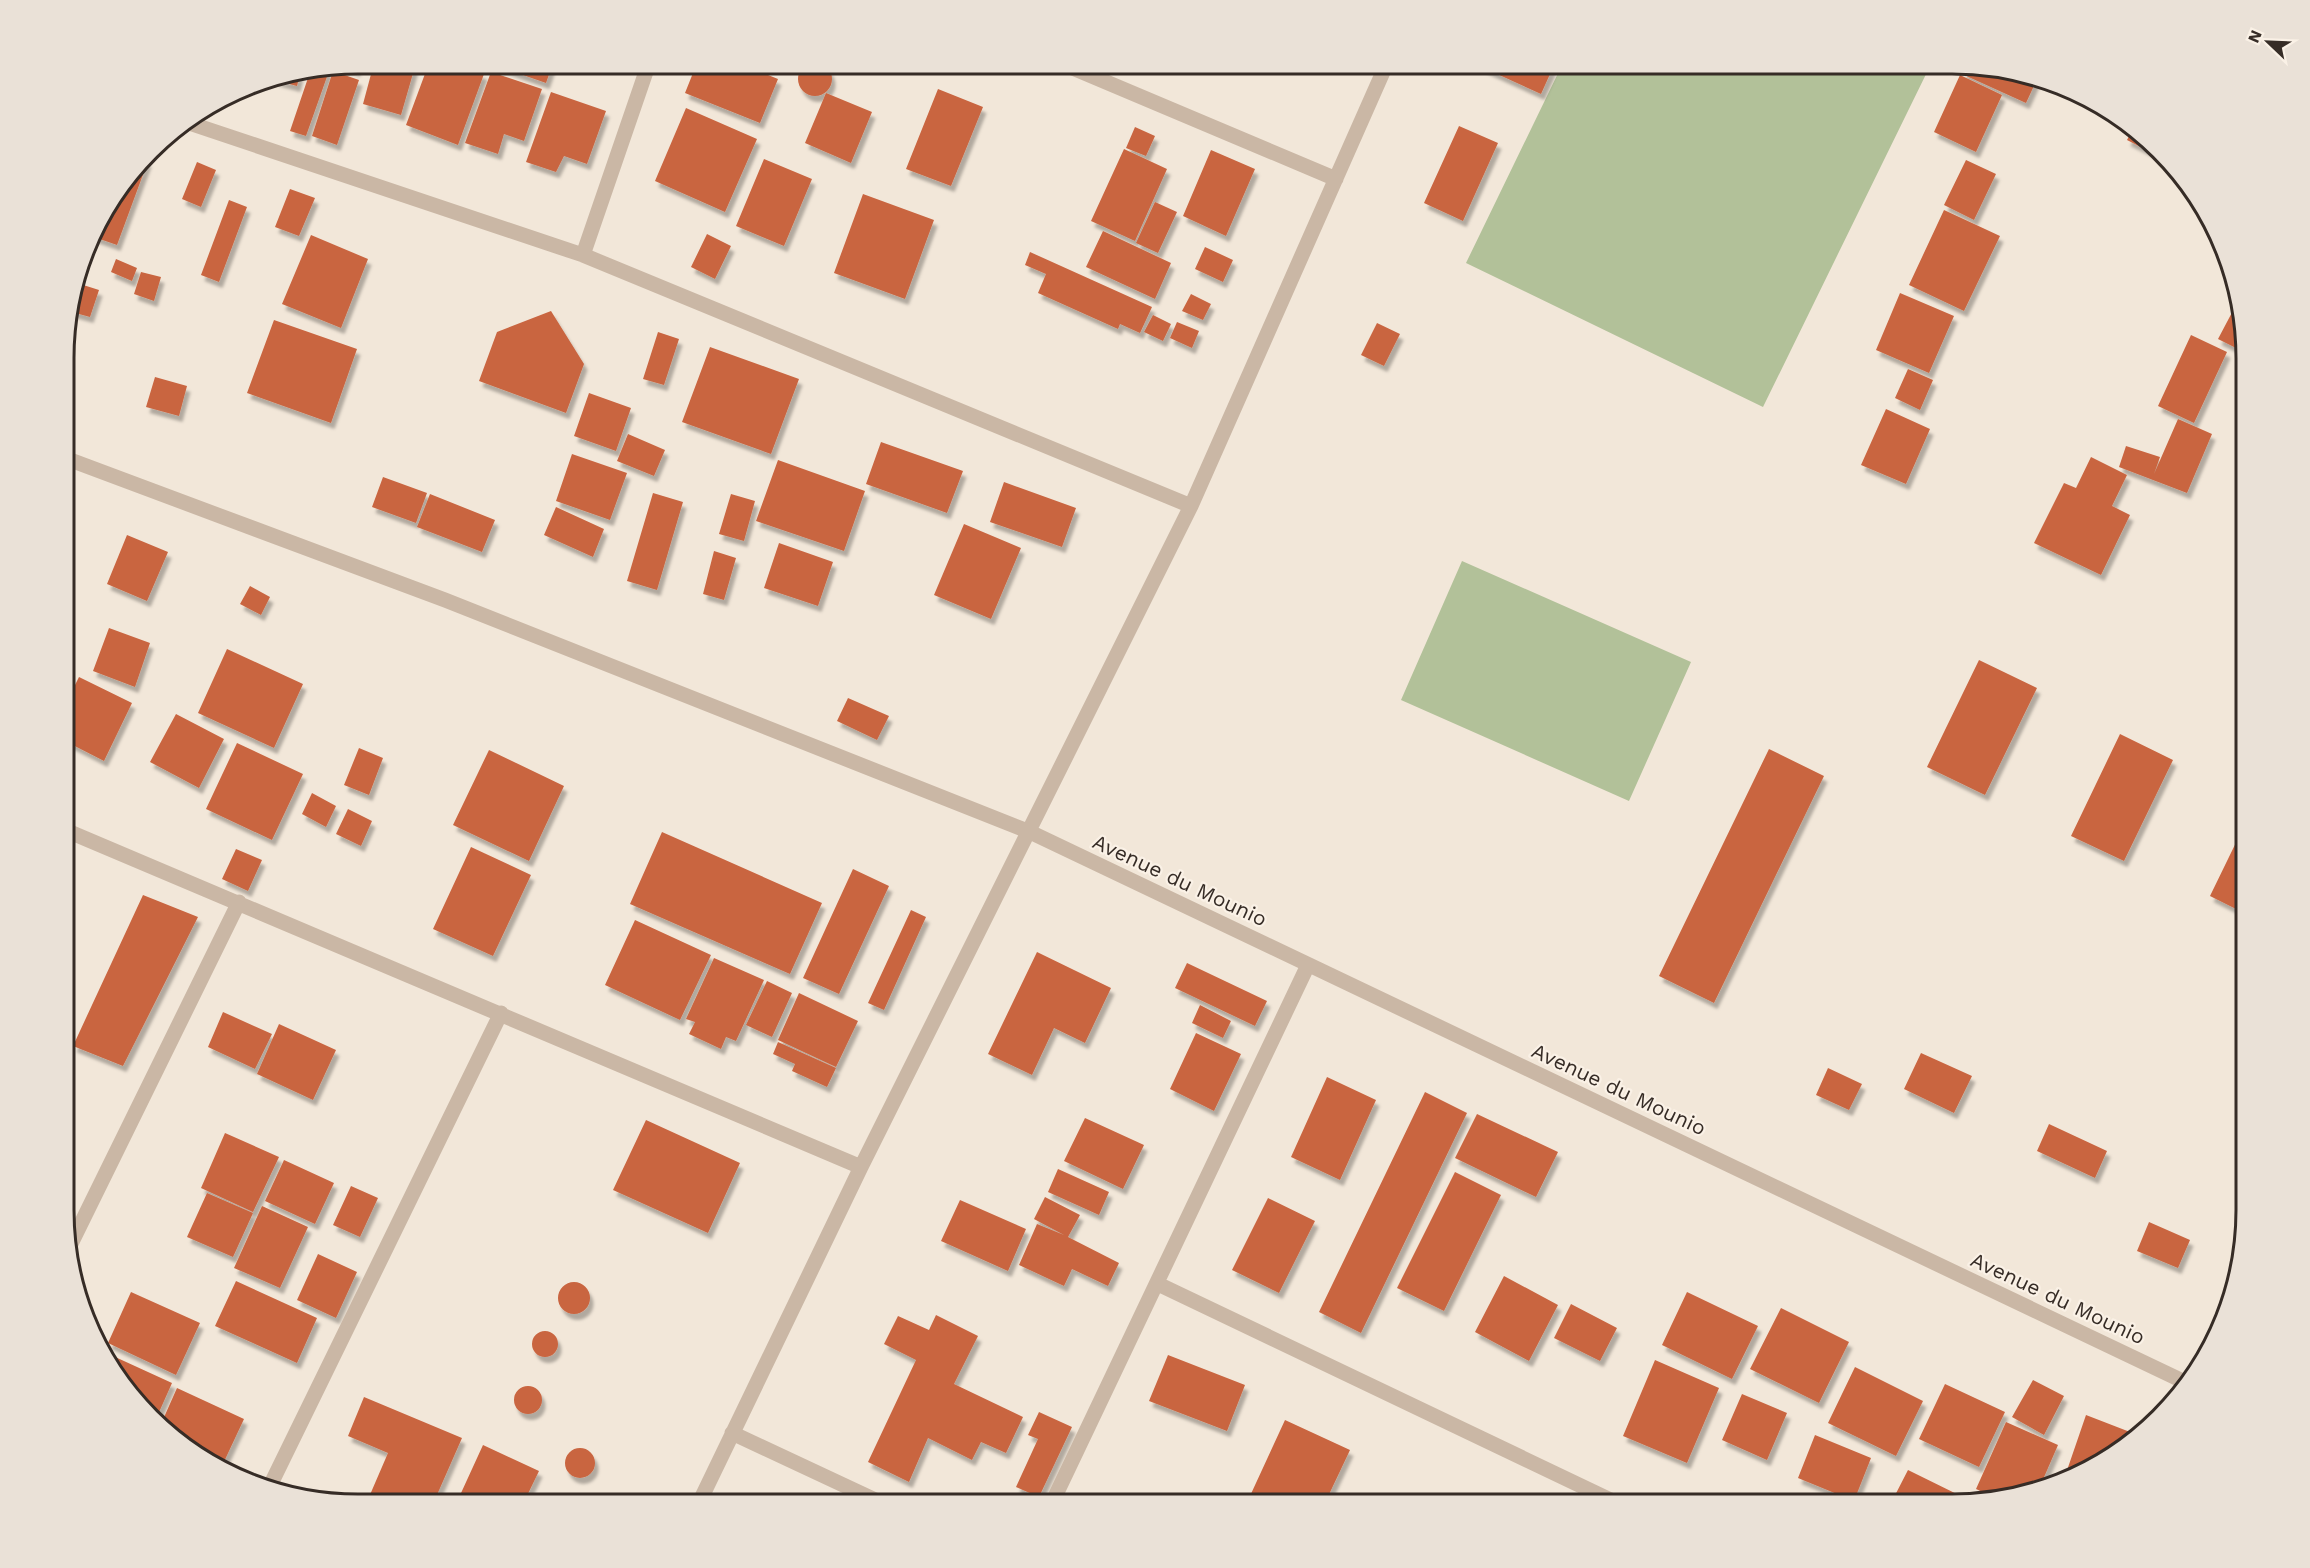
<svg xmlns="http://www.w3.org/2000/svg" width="2310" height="1568" viewBox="0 0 2310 1568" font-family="'Work Sans',sans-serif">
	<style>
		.green { fill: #b2c199 }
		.building { fill: #c96540; filter: url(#shadow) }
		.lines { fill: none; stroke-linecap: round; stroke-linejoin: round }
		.minor { stroke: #cab7a5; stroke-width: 15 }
		.labels { text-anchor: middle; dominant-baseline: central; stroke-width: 4.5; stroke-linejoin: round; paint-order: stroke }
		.street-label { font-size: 21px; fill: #362c26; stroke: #faf1e6 }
		.rim { fill: none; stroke: #362c26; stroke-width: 3 }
	</style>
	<defs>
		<filter id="shadow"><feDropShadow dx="3.5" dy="6" stdDeviation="1.5" flood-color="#0004"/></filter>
	</defs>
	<rect width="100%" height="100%" fill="#f2e7d9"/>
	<path class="green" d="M1563,63l368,1 -168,343 -297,-144z
		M1462,561l229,101 -62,139 -228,-101z"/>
	<path class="building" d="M798 79a17 17 0 1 1 34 0a17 17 0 1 1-34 0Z
		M358,63l-1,8 -14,-5z
		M374,63h42l-15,52 -38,-11z
		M429,63h25l30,11 -26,71 -52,-20z
		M501,63h52l-7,20 -46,-16z
		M697,63h41l40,16 -18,44 -75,-30z
		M1486,63h69l-14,31 -57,-26z
		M1967,64h4l67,13 -12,26 -64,-29z
		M325,69l4,2 -23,65 -16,-5 20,-59z
		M333,71l26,9 -22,65 -25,-9z
		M491,72l51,17 -18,52 -20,-7 -6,20 -33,-11z
		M300,74l-3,12 -23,-6z
		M1960,75l42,20 -26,57 -42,-20z
		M938,89l45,18 -32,79 -45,-17z
		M551,92l55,19 -19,53 -23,-8 -8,16 -30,-10z
		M826,93l46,19 -21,51 -46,-20z
		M686,108l71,31 -32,73 -70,-31z
		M1459,126l39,17 -35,78 -39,-18z
		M2134,126l40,38 -47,-24z
		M1135,127l20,9 -9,20 -20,-8z
		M1124,149l43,20 -32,72 -44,-20z
		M1211,150l44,19 -29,67 -43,-20z
		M764,159l48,20 -28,67 -48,-20z
		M145,160l3,1 -31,84 -26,-9 3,-9z
		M1966,160l30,14 -22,46 -30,-15z
		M197,162l19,8 -15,37 -19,-8z
		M290,189l25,9 -16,38 -24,-9z
		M863,194l71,26 -29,79 -71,-26z
		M229,200l18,7 -28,75 -18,-7z
		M1155,202l22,10 -19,41 -22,-10z
		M1944,210l56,26 -36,75 -55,-26z
		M1103,231l68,32 -16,36 -69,-32z
		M707,234l24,12 -16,33 -24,-12z
		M311,235l57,24 -27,69 -59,-24z
		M1205,247l28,13 -10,22 -28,-13z
		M1030,252l122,55 -12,26 -20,-9 -2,5 -80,-36 8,-19 -21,-9z
		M116,259l21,9 -5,13 -21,-9z
		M141,272l20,5 -7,24 -20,-7z
		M77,283l22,7 -9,27 -22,-6z
		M1900,293l54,23 -25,57 -53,-23z
		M1191,294l20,10 -8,16 -21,-9z
		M2237,303l9,36v14l-28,-14z
		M551,311l33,53 -18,49 -87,-32 18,-49z
		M1153,315l18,9 -8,17 -19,-9z
		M274,320l83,29 -26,74 -84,-30z
		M1177,322l22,9 -7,17 -22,-10z
		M1377,323l23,11 -16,32 -23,-11z
		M658,332l21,7 -15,46 -21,-6z
		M2191,335l36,17 -33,71 -36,-17z
		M710,347l89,32 -28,75 -89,-32z
		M1908,369l25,11 -13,30 -25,-12z
		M155,377l32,9 -8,30 -33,-9z
		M589,393l42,15 -15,43 -42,-15z
		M1886,409l44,20 -24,55 -45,-19z
		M2178,419l34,15 -25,59 -68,-26 7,-21 34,11 -6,17z
		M628,434l37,16 -11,26 -37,-15z
		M881,442l82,29 -16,42 -81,-29z
		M572,454l55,19 -17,47 -54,-19z
		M2091,457l36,18 -15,31 18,9 -29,60 -67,-32 30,-60 12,5z
		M778,460l87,31 -21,60 -88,-30z
		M383,477l44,16 -11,30 -44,-16z
		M1004,482l72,26 -14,39 -72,-25z
		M653,493l30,9 -26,88 -30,-9z
		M430,494l65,26 -13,32 -65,-25z
		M731,494l24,7 -11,40 -25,-7z
		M556,507l48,22 -11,28 -49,-22z
		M964,524l57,24 -30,71 -57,-24z
		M127,535l41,17 -21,49 -40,-17z
		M779,543l54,19 -15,44 -54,-18z
		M714,551l22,7 -12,42 -21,-6z
		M250,586l20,11 -9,18 -21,-11z
		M109,628l41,15 -15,44 -42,-16z
		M227,649l76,35 -29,64 -76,-35z
		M1979,660l58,28 -52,107 -58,-28z
		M79,677l53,26 -28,58 -39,-20v-36z
		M848,698l41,18 -12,24 -40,-19z
		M176,714l48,25 -25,49 -49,-26z
		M2120,734l53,26 -49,101 -53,-25z
		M237,743l66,31 -31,66 -66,-31z
		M359,748l24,10 -14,37 -25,-10z
		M1769,749l55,27 -110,227 -55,-27z
		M489,750l75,36 -35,75 -76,-36z
		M312,793l24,13 -10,21 -24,-13z
		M348,809l24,12 -11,25 -25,-12z
		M2246,822v92l-36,-18z
		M662,832l160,71 -32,71 -160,-70z
		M471,847l60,28 -38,81 -60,-27z
		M236,849l26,11 -14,31 -26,-12z
		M853,869l36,17 -50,108 -36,-16z
		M143,895l55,22 -75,149 -50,-20z
		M911,910l15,7 -42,93 -16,-7z
		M635,920l76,35 -31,65 -75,-35z
		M1037,952l74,36 -26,55 -31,-15 -22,47 -44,-21z
		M714,958l50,22 -28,61 -10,-4 -5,12 -32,-15 6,-12 -9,-3z
		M1187,963l80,38 -12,25 -80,-38z
		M767,981l25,12 -20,44 -26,-12z
		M799,993l59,28 -22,46 -58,-27z
		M1200,1005l31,16 -8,17 -31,-15z
		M223,1012l49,22 -17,35 -47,-22z
		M279,1024l57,26 -23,50 -56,-26z
		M1196,1033l45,21 -27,57 -44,-22z
		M778,1042l58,26 -9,19 -35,-16 3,-7 -22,-10z
		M1921,1053l51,23 -18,37 -50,-24z
		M1828,1068l34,16 -13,26 -33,-15z
		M1327,1077l49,23 -36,80 -49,-23z
		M1425,1092l42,21 -106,220 -42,-21z
		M1477,1114l81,38 -22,45 -81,-39z
		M1085,1118l59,27 -21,44 -59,-28z
		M646,1120l94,43 -32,70 -95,-43z
		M2049,1124l58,27 -12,27 -58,-27z
		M225,1133l54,24 -26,55 -52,-24z
		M284,1160l50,23 -19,41 -50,-23z
		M1058,1169l51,23 -10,23 -51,-23z
		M1455,1172l46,23 -57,116 -47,-23z
		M351,1186l27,12 -18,39 -27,-12z
		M207,1193l46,20 -20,44 -46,-20z
		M1045,1197l35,18 -12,22 51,26 -11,23 -36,-17 -8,17 -45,-21 18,-41 27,11 -30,-16z
		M1268,1198l47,23 -36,72 -47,-23z
		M960,1200l66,29 -18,42 -67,-30z
		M262,1206l46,21 -28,61 -46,-20z
		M2149,1222l41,18 -12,28 -41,-17z
		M318,1254l39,18 -21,46 -39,-18z
		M1504,1276l54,29 -29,56 -54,-29z
		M236,1281l81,37 -20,45 -82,-37z
		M558 1298a16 16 0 1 1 32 0a16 16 0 1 1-32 0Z
		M131,1292l69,31 -24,52 -68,-32z
		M1687,1292l71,34 -26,53 -70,-34z
		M1571,1304l46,24 -17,33 -46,-23z
		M1781,1308l68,34 -30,61 -69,-34z
		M936,1315l42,21 -24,48 69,33 -17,36 -25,-11 -9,18 -44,-22 -19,44 -41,-20 48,-102 -32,-16 14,-28 31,14z
		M532 1344a13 13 0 1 1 26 0a13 13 0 1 1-26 0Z
		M1168,1355l77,30 -18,46 -78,-30z
		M113,1356l59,27 -16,36 -47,-54z
		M1655,1360l64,28 -32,75 -64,-27z
		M1855,1367l68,34 -27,55 -68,-33z
		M2033,1380l31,16 -20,39 -32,-18z
		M1945,1384l60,28 -26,55 -60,-28z
		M514 1400a14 14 0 1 1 28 0a14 14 0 1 1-28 0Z
		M177,1388l67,31 -22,47 -43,-22 -18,-20z
		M1742,1394l45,19 -20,47 -45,-20z
		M364,1397l98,41 -29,66h-67l22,-51 -40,-17z
		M1039,1412l33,15 -33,70 -23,-10 22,-48 -10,-4z
		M2086,1415l44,17 -6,15 -41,27 -20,8z
		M1285,1420l65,30 -26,55h-56l-18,-9z
		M2006,1422l52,23 -20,46 -40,8 -22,-10z
		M1815,1435l56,23 -17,43 -56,-23z
		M483,1445l56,26 -16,33h-67z
		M565 1463a15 15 0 1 1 30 0a15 15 0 1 1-30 0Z
		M1908,1470l65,32 -83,3z"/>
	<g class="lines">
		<path class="minor" d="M1061,63l275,116
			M186,122l397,133 608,251
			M583,255l66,-192
			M65,458l380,142 585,232 1159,552
			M65,830l796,337
			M67,1252l172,-350
			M1158,1284l463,221
			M732,1433l154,72
			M268,1490l233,-477
			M698,1505l163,-338 330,-661 196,-443
			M1051,1505l257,-540"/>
	</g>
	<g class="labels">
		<g class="street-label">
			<text transform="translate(1180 880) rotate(25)">Avenue du Mounio</text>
			<text transform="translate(1619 1089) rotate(25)">Avenue du Mounio</text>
			<text transform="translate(2058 1298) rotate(25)">Avenue du Mounio</text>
		</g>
	</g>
	<path d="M0 0H2310V1568H0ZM358 74H1952A284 284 0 0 1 2236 358V1210A284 284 0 0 1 1952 1494H358A284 284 0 0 1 74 1210V358A284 284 0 0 1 358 74Z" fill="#eae1d7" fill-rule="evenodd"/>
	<path class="rim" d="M358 74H1952A284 284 0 0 1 2236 358V1210A284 284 0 0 1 1952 1494H358A284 284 0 0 1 74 1210V358A284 284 0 0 1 358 74Z"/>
	<g transform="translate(2268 42) rotate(293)" stroke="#faf1e6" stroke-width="4.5" paint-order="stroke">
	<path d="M0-4.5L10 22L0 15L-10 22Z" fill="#362c26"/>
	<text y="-9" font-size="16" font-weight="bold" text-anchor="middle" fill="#362c26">N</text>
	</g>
</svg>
